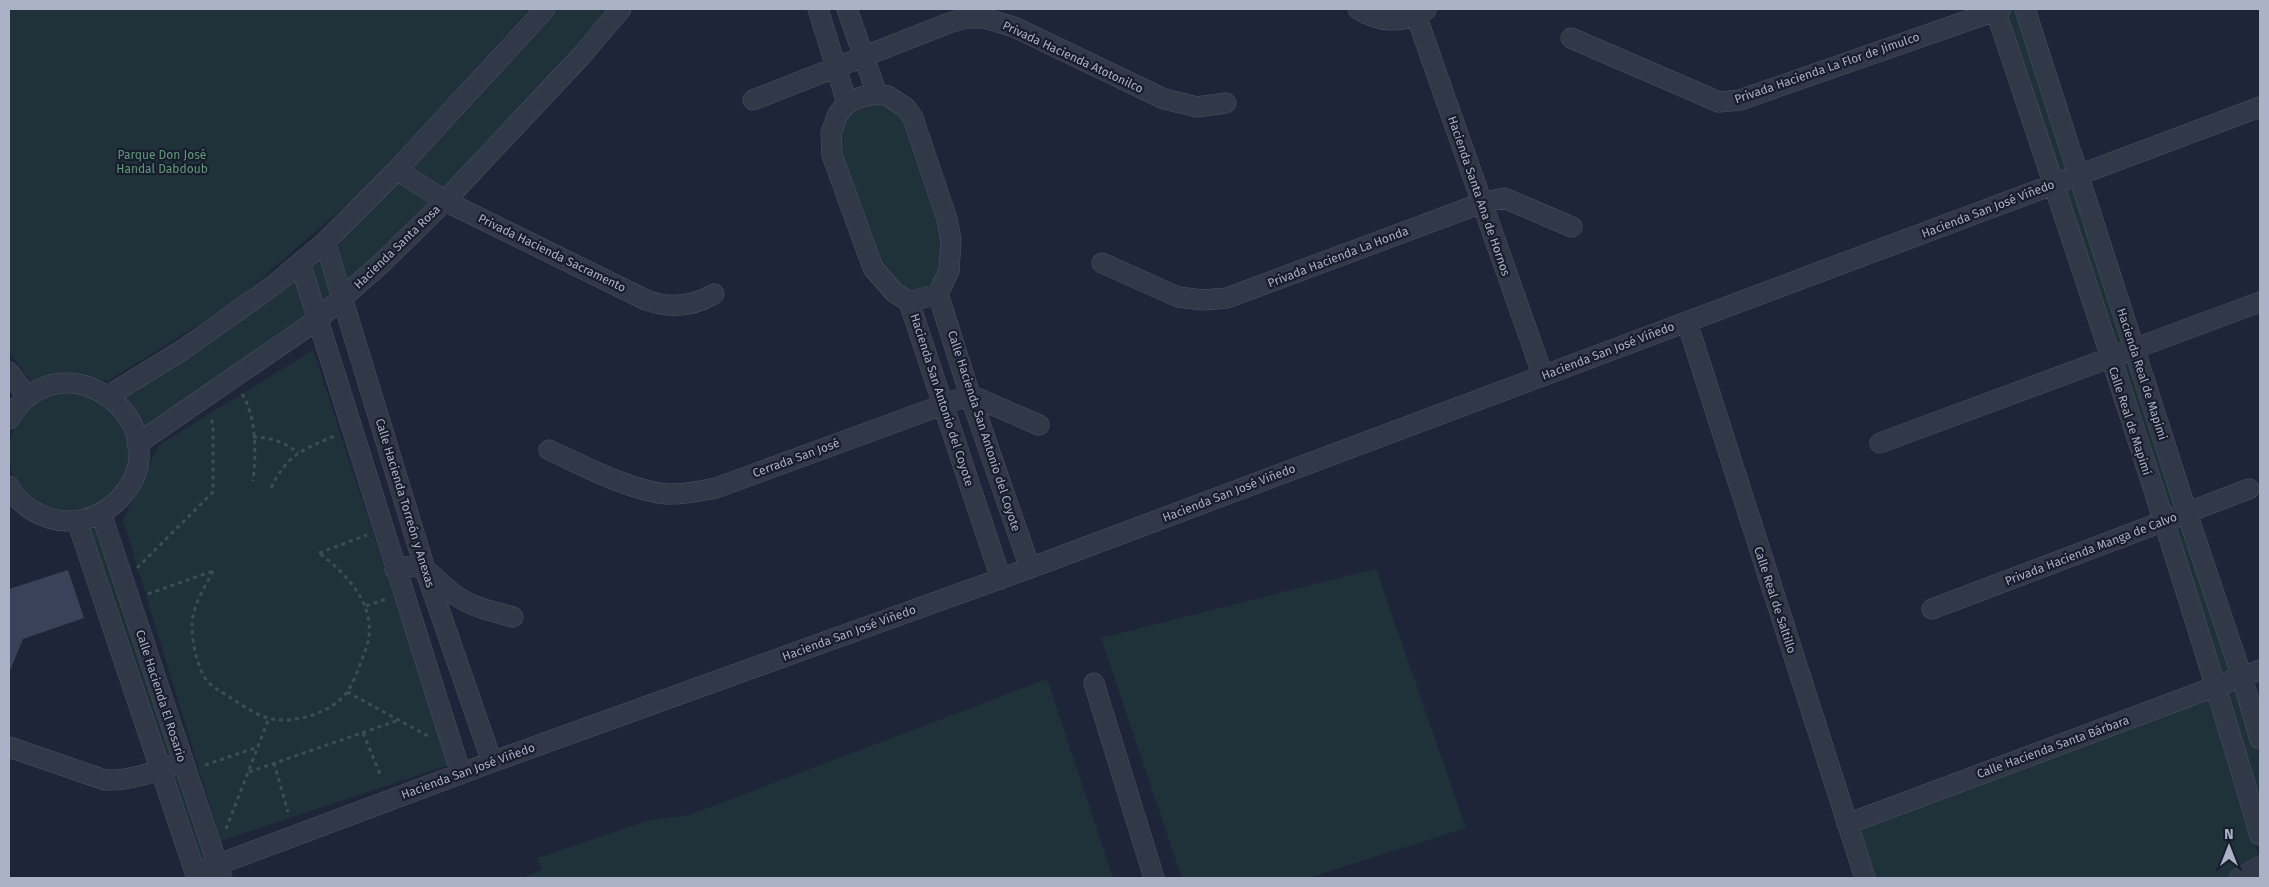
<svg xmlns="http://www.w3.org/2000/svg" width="2269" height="887" viewBox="0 0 2269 887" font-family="'Fira Sans',sans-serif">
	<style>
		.green { fill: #203239 }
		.building { fill: #394259 }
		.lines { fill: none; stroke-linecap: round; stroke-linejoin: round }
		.minor-casing { stroke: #4c5264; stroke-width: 21 }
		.path { stroke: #3a4e54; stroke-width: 3; stroke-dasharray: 4 4; stroke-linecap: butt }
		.minor { stroke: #313848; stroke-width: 20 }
		.labels { text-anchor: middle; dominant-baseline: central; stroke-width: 4.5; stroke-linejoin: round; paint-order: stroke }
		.street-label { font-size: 12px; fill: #abb1c6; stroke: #171d2d }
		.park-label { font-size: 12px; fill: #619876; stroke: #171d2d }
	</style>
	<rect width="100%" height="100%" fill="#1e2538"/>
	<path class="green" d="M9,9h520l-154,171 -142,123 -125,78 -25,-5 -28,-3 -24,8 -22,-29z
		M552,9h56l-164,184 -134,126 -170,117 -20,-39 175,-123z
		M1993,9h28l213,663 26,87v63z
		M878,100l29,16 40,129 -12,43 -18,7 -19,-6 -23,-24 -40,-135 13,-21z
		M313,350l136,415 -228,76 -98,-321 36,-75z
		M9 453a60 60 0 1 1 120 0a60 60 0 1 1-120 0Z
		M99,519l118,359h-16l-119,-352z
		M1376,569l90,259 -158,50h-126l-81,-240z
		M1047,679l66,199h-592l21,-8 -4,-12 108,-37 43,-6z
		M2211,697l47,158 -24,13 -7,10h-357l-16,-48z"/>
	<path class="building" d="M68,570l16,48 -61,21 -14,34v-84z"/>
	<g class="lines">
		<defs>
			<path id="minor" d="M818,9l29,94
				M847,9l30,85
				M1358,9c21,14 46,15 68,1
				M1995,9c92,274 184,549 265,826
				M2025,9l162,504 55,164 18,62
				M1416,15l127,361
				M1571,38l148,64 21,-2 261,-91
				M753,100l196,-77 18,-5h17l30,9 150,72 33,8 29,-4
				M397,170l48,31 201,99c24,9 46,7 68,-6
				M325,242l100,327 67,193
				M300,263l161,511
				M1102,263l76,34 25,3 24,-2 255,-95 22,-5 68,29
				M938,294l32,101 60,173
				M909,302l29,-8 11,-23 2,-31 -4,-21 -34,-101 -7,-10 -18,-12 -11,-2 -16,3 -14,6 -9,11 -7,19 1,22 41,113 21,24 15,10 92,277
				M1687,322l178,556
				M9,372l19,25
				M108,396l76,-47 91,-65 50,-42 72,-72 148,-161
				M9,419c54,-89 175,6 113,77 -14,16 -32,25 -54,25 -23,0 -48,-14 -59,-35
				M1880,443l380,-141
				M137,444l180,-124 67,-59 61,-60 137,-146 39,-46
				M549,450c36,16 79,40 117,44 17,1 34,-3 50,-6l254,-93 69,30
				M101,513l121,365
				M77,521l120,357
				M395,569c34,-10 38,12 63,28 17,11 36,15 55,20
				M1932,609l317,-120
				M1094,683l60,195
				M9,747l96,33c24,1 46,-7 69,-15
				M1847,824l413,-154
				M195,873l297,-111 538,-194 1230,-461
				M2239,878l21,-12"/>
		</defs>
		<use href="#minor" class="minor-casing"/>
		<path class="path" d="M242,394c15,23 14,61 11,87
			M253,437c17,0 32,5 45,16
			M271,488c16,-34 33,-39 66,-53
			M319,553l48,-18
			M137,568l76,-76v-64l-2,-12
			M213,571c-9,18 -21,35 -21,56 0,15 5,38 13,51 6,9 14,12 23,18 12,8 26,18 40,22 25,7 64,-5 79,-26 8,-11 12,-26 17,-38 18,-42 -13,-77 -45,-101
			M148,594l65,-23
			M366,606l20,-7
			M347,692l81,44
			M363,733l17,41
			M274,763l14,49
			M205,765l53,-18
			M249,772l150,-52
			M226,829l43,-111"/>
		<use href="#minor" class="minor"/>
	</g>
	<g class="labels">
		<g class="street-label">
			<text transform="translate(1073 57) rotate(25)">Privada Hacienda Atotonilco</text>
			<text transform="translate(1827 68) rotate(-19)">Privada Hacienda La Flor de Jimulco</text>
			<text transform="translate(1479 196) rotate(71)">Hacienda Santa Ana de Hornos</text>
			<text transform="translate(1988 209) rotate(-21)">Hacienda San José Viñedo</text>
			<text transform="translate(397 247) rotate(-44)">Hacienda Santa Rosa</text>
			<text transform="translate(552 253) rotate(26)">Privada Hacienda Sacramento</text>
			<text transform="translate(1338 257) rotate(-21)">Privada Hacienda La Honda</text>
			<text transform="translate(1608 351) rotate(-21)">Hacienda San José Viñedo</text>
			<text transform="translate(2142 374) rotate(72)">Hacienda Real de Mapimi</text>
			<text transform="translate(942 400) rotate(72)">Hacienda San Antonio del Coyote</text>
			<text transform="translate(2130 421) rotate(72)">Calle Real de Mapimí</text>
			<text transform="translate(984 431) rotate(72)">Calle Hacienda San Antonio del Coyote</text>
			<text transform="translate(796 458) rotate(-20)">Cerrada San José</text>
			<text transform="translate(1229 493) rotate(-21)">Hacienda San José Viñedo</text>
			<text transform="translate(405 503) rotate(73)">Calle Hacienda Torreón y Anexas</text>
			<text transform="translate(2091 549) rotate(-21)">Privada Hacienda Manga de Calvo</text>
			<text transform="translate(1775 600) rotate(72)">Calle Real de Saltillo</text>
			<text transform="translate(849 633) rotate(-20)">Hacienda San José Viñedo</text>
			<text transform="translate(161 696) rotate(72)">Calle Hacienda El Rosario</text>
			<text transform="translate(2053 747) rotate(-20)">Calle Hacienda Santa Bárbara</text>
			<text transform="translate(468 771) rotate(-20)">Hacienda San José Viñedo</text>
		</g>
		<g class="park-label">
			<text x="162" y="155">Parque Don José<tspan x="162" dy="14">Handal Dabdoub</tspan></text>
		</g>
	</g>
	<rect width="2269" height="887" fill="none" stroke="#abb1c6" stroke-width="20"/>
	<g transform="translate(2229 847)" stroke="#171d2d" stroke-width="4" paint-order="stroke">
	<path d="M0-4L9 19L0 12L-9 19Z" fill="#abb1c6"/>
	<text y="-8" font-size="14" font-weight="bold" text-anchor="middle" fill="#abb1c6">N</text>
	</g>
</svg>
